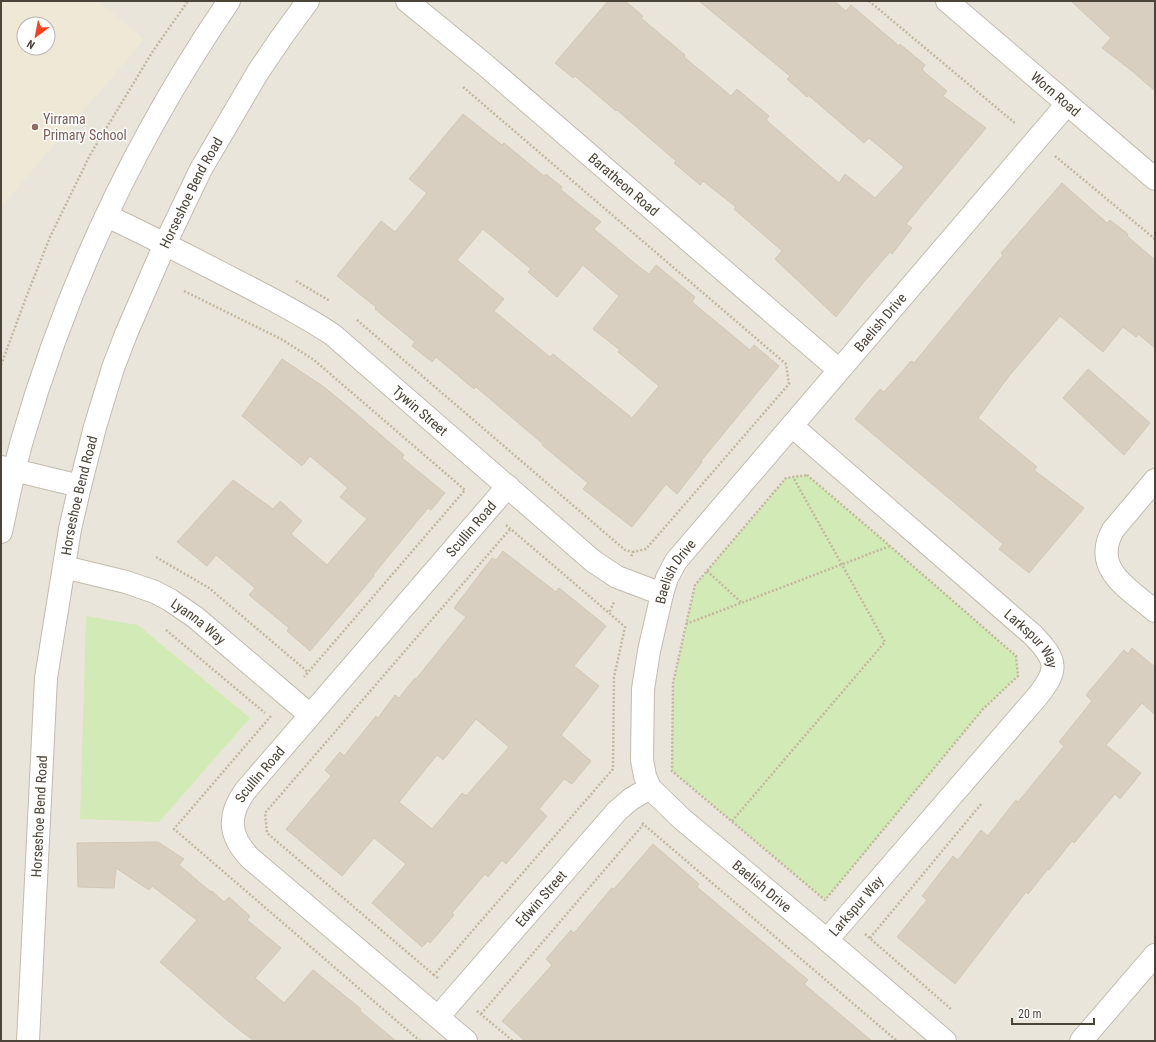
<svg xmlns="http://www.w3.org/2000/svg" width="1156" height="1042" viewBox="0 0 1156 1042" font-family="'Roboto Condensed',sans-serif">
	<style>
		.residential { fill: #eae5da; fill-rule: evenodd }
		.education { fill: #efe8d6; fill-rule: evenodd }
		.green { fill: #d2eab5 }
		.building { fill: #d8cfc1; stroke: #d3c7b4; fill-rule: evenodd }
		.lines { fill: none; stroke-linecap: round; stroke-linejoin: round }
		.minor-casing { stroke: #c2bbae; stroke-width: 24 }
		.path { stroke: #c4b79f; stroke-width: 2.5; stroke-dasharray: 2 2; stroke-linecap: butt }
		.minor { stroke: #fff; stroke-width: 22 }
		.education-dot { fill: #8d6e63; stroke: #fff; stroke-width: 1.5 }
		.labels { text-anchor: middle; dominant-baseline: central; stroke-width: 3; stroke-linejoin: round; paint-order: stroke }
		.street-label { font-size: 14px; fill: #4b4439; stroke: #fff }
		.education-label { font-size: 14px; fill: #785e54; stroke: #fff; text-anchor: start }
	</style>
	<rect width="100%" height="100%" fill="#f6f3ec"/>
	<path class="residential" d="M1,1h1154v1040h-1154zM24,24h24v24h-24z"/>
	<path class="education" d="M1,1h98l45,39 -143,167zM24,24h24v24h-24z"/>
	<path class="green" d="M807,475l83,71 126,110 2,20 -35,33 -158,191 -153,-129 1,-88 22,-98 91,-107z
		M86,616l52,9 112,93 -91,104 -79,-3z"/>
	<path class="building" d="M608,1h17l18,15 -2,2 44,37 -1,2 47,39 6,-7 32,27 -3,4 73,63 6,-9 30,24 29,-31 -35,-29 -5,5 -56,-48 -1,2 -20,-18 3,-3 -91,-75h135l12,10 5,-6 48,41 1,-2 25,21 -3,5 25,21 -4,5 43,32 -80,96 6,4 -20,26 -2,-2 -27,31 -27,34 -61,-58 7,-8 -48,-42 2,-2 -33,-26 -3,4 -26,-22 2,-2 -59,-51 -1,1 -41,-35 -2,2 -18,-15z
		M1071,1h84v90l-23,-20 -30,-23 9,-10z
		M463,114l39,31 2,-2 40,33 2,-2 16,13 -1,3 40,32 -7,7 44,37 11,8 7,-9 39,32 -3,5 58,48 4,-5 25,21 -78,95 1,1 -25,32 -11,-10 -34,43 -49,-38 5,-6 -46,-38 1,-1 -67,-57 -2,2 -38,-32 -4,5 -20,-16 3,-4 -40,-33 1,-2 -39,-31 44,-55 14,11 32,-39 -18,-14zM483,229l48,40 -3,3 29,25 26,-32 36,31 -26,33 27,21 -2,2 41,34 -27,32 -79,-64 -3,3 -56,-46 10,-12 -47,-39z
		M1062,183l45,40 3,-3 18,14 -1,2 28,24v88l-17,-14 -2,3 -13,-10 -20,25 -43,-36 -51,60 -31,42 59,49 -3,3 50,38 -55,65 -30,-24 4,-5 -148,-125 25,-30 4,3 27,-31 3,2 89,-108 -2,-2z
		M282,359l42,28 28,23 52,45 -2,3 43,35 -14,17 -3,-2 -55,67 1,1 -64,75 -23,-20 2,-3 -40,-33 6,-7 -39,-33 -9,11 -30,-24 56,-62 40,29 7,-8 22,20 -11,13 36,31 40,-46 -27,-22 8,-9 -38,-32 -8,10 -60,-50z
		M1088,369l62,54 -26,32 -61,-57z
		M503,551l53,41 3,-4 47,38 -32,40 25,20 -38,49 30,26 -19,23 -8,-5 -25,30 8,7 -41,48 -4,-4 -14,17 -3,-3 -33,39 2,2 -24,28 -2,-2 -6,6 -50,-44 34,-39 -32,-26 -32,38 -56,-47 45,-53 -6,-6 15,-18 4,4 32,-40 2,2 17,-23 4,3 16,-20 1,1 50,-62 -12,-9 38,-50 4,2zM476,719l33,28 -43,49 -4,-3 -30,36 -33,-27 38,-47 6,5z
		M1132,648l23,19v48l-13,-12 -36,42 35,28 -21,26 -5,-5 -41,49 -2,-2 -23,29 -1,-1 -20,25 -2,-2 -71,92 -58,-47 30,-37 -5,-4 31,-40 5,4 23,-30 7,6 28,-36 2,2 46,-56 -5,-4 33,-41 -6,-6 38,-45 4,4z
		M158,842l26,17 -5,6 32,27 1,-1 12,11 5,-5 21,19 -3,4 34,28 -26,30 29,25 29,-33 48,39 -1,2 36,30h-142l-26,-20 -68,-59 37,-42 -45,-34 -3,4 -33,-22 -2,20 -36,-1 -1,-44z
		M653,844l46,40 -2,3 111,93 -4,4 68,57h-347l-23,-20 50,-56 -6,-6 25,-29 3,3 38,-45 2,1z"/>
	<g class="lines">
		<defs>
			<g id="minor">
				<path id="s1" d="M407,1l77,63 355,306"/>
				<path id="s2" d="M947,1l208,178"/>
				<path id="s3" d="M107,216c43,20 85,42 128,64 33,17 67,34 98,55l260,226 24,16 45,17"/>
				<path id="s4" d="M792,426l241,209c25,26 26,35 3,63l-209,242"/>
				<path d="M1,467l79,19"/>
				<path d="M1155,480l-42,50c-22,39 16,59 42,81"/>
				<path d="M1,532c7,-32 13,-64 22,-95 45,-155 115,-303 206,-436"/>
				<path id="s5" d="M64,567l62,15 29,10 15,8 25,17 115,98"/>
				<path id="s6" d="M438,1017l179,-206 14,-12 19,-11"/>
				<path id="s7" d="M28,1041l18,-363 24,-149 10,-43 15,-59 18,-59 13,-34 39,-90 36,-75 57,-97 23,-34 27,-37"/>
				<path id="s8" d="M466,1041l-216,-183c-21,-22 -23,-42 -5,-67l263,-305"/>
				<path id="s9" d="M945,1041l-118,-101 -145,-121 -32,-31 -5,-12 -3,-16 1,-71 6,-38 13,-57 5,-16 9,-17 391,-457"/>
				<path d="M1081,1041l74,-86"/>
			</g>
		</defs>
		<use href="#minor" class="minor-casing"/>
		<path class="path" d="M869,1l147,123
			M463,87l323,277 3,20 -143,165 -13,3
			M1055,156l100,83
			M296,281l34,20
			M184,291l99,49 31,20 151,130 -161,187
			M357,320l268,230 8,2 -2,5
			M1,365l26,-70 23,-58 40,-82 63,-104 35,-50
			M807,475l83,71 126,110 2,20 -35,33 -158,191 -153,-129 1,-88 22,-98 91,-107z
			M506,525l103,88
			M156,557l53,31 99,84
			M707,571l35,32
			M686,624l204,-78
			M166,630l99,83
			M271,716l-97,113 246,212
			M732,821l153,-179 -92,-165
			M642,823l255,218
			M865,934l86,75
			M870,938l112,-135
			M434,975l-167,-142 -2,-20 246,-285
			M438,978l-4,-3 179,-206 1,-92 11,-50 -16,-14 5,-11
			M477,1011l36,30
			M481,1014l162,-189"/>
		<use href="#minor" class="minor"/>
	</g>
	<circle class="education-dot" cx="35" cy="127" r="4"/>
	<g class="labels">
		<g class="street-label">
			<text stroke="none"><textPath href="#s2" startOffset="143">Worn Road</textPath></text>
			<text stroke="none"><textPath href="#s1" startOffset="284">Baratheon Road</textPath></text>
			<text stroke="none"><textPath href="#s7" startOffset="873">Horseshoe Bend Road</textPath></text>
			<text stroke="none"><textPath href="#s9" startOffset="936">Baelish Drive</textPath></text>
			<text stroke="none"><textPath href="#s3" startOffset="371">Tywin Street</textPath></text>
			<text stroke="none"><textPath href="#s7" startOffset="549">Horseshoe Bend Road</textPath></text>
			<text stroke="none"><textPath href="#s8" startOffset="704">Scullin Road</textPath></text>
			<text stroke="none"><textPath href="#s9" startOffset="612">Baelish Drive</textPath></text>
			<text stroke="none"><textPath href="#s5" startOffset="147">Lyanna Way</textPath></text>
			<text stroke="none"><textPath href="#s4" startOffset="321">Larkspur Way</textPath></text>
			<text stroke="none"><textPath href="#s8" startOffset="380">Scullin Road</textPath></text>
			<text stroke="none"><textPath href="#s7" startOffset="225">Horseshoe Bend Road</textPath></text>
			<text transform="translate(762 886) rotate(40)">Baelish Drive</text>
			<text stroke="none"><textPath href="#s6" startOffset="157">Edwin Street</textPath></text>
			<text transform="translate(856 906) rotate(-49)">Larkspur Way</text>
		</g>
		<g class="education-label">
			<text x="43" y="119">Yirrama<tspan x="43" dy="16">Primary School</tspan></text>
		</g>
	</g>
	<rect width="1156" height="1042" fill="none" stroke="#4b4439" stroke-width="4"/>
	<g transform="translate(36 36) rotate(212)"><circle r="19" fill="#ffffff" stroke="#b7b4b0"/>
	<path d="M0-3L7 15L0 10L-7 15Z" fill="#fc3f1d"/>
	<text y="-6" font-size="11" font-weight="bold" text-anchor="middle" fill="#4b4439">N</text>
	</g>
	<path d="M1012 1018v6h82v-6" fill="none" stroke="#4b4439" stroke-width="2"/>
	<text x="1018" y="1018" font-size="12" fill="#4b4439" stroke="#ffffff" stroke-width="3" paint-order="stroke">20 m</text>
</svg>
